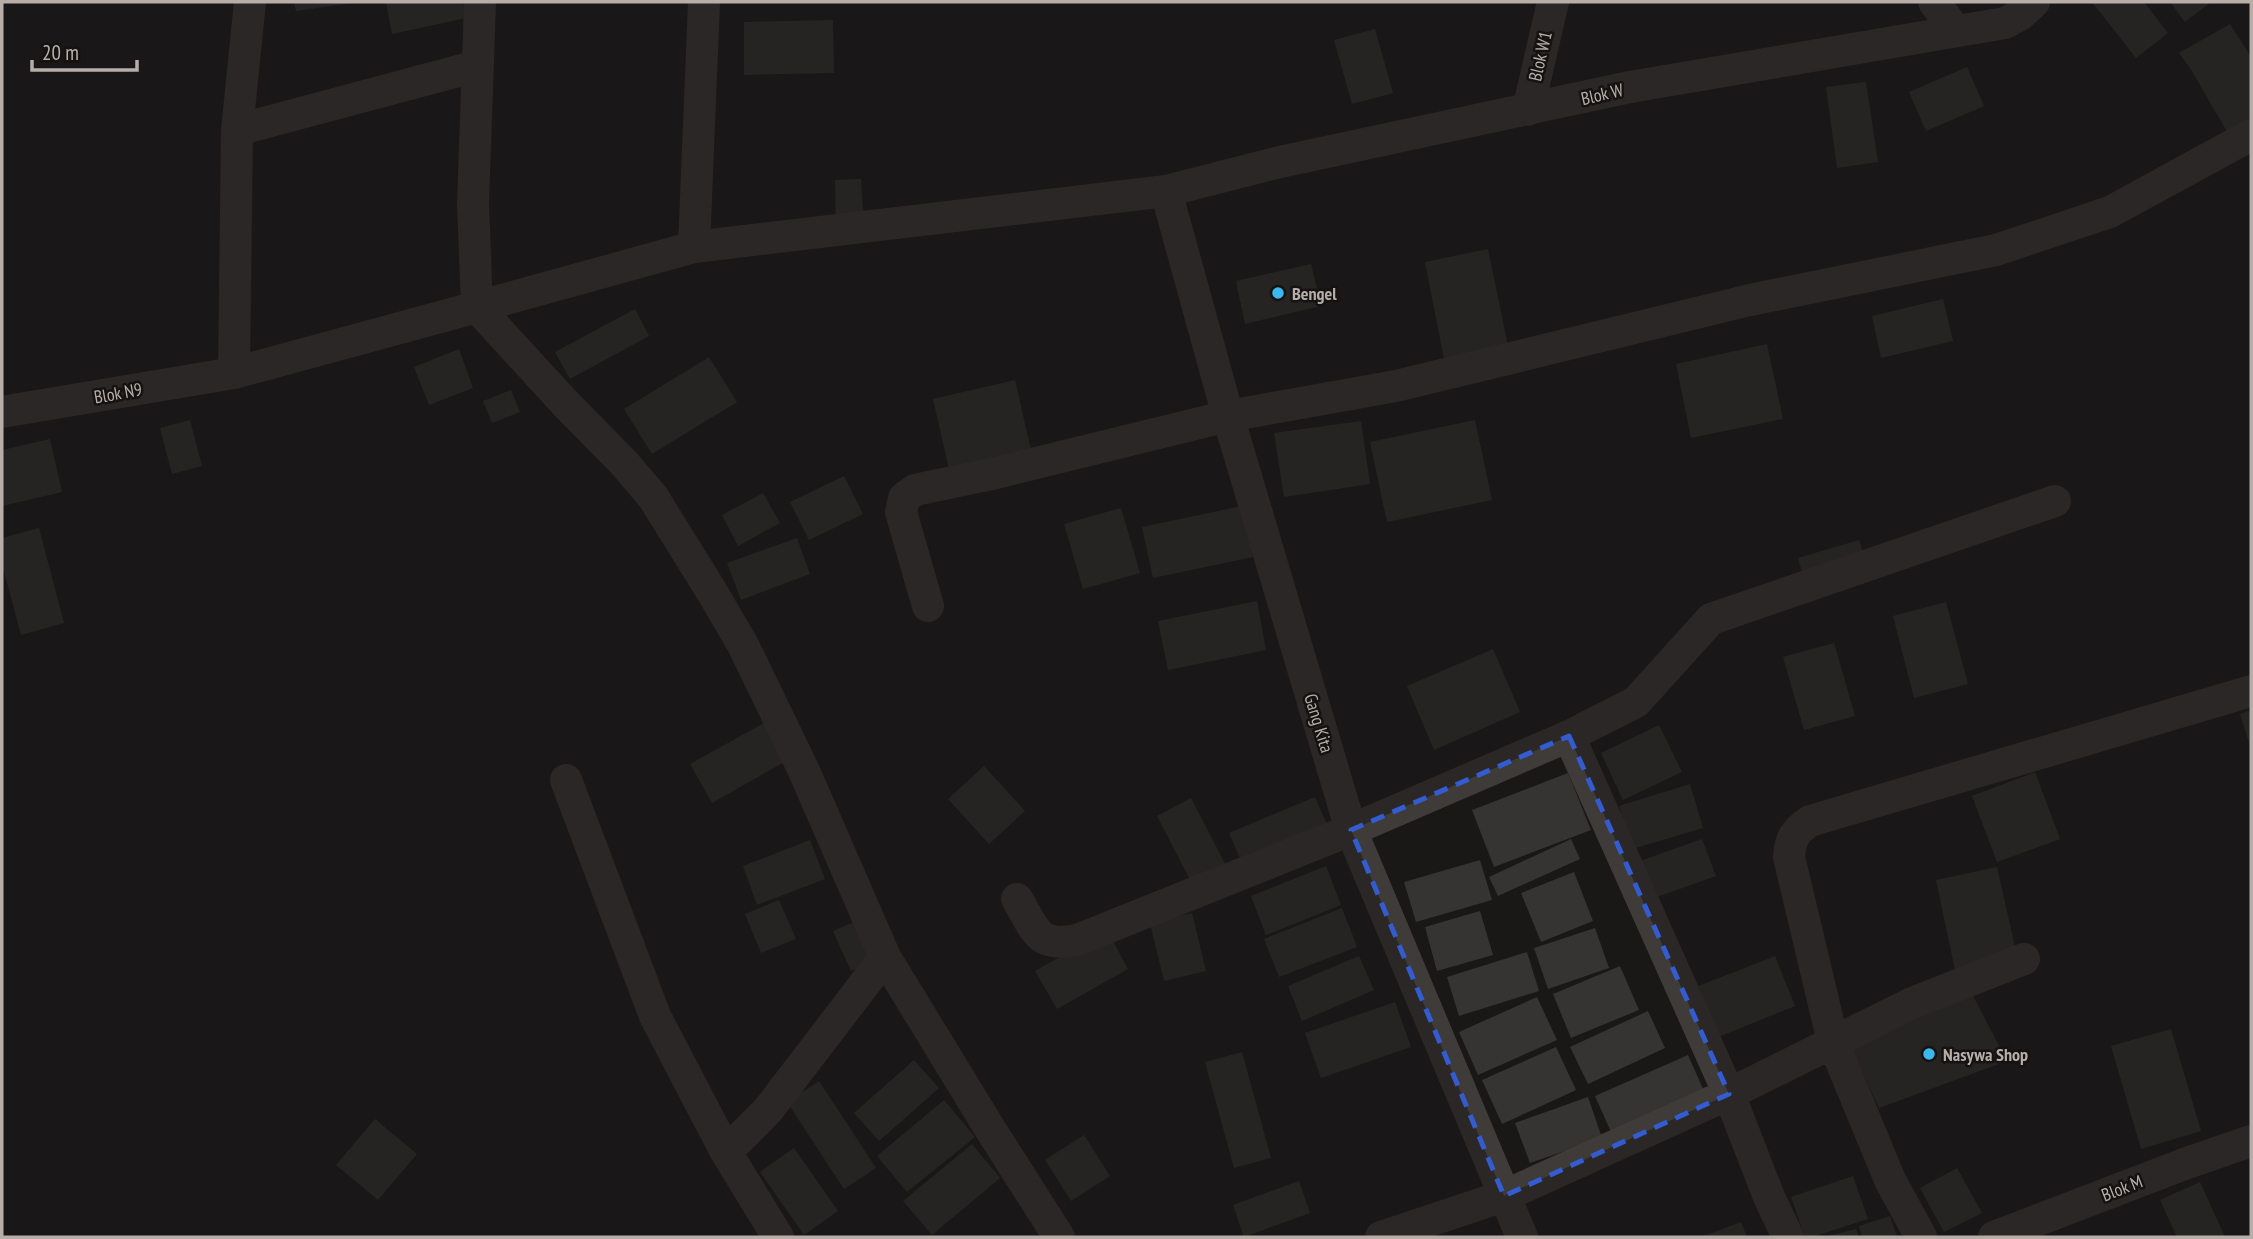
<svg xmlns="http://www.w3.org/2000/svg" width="2253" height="1239" viewBox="0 0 2253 1239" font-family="'PT Sans Narrow',sans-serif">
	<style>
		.building { fill: #353432 }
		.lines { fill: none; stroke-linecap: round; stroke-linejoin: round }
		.minor { stroke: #3e3b38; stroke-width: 32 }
		.marked { fill: none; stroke: #345cd1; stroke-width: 5; stroke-dasharray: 14 9; stroke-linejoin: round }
		.poi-dot { fill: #3bb8ed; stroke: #141312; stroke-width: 2.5 }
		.labels { text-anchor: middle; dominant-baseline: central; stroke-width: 5; stroke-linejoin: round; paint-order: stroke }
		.street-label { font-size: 18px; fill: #b8aea9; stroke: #141312 }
		.poi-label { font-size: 18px; font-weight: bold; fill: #b8aea9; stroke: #141312; text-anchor: start }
	</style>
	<rect width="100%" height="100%" fill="#191817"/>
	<path class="building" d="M294,2h58v1l-56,8z
		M386,2h77l3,16 -74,16z
		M2092,2h52l24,31 -32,25z
		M2170,2h41l-26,20z
		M833,20l1,53 -90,2v-53z
		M2230,24l21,33v65l-22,13 -39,-67 -11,-15z
		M1375,29l18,64 -41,11 -18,-64z
		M1967,67l17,39 -58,25 -17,-39z
		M1866,82l12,80 -41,6 -11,-81z
		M861,179l3,48 -28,1 -1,-48z
		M1488,249l21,102 -64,13 -20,-102z
		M1311,264l10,42 -76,18 -9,-43z
		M1943,299l10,42 -72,17 -9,-42z
		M635,309l14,27 -79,43 -15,-27z
		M1767,344l16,75 -92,19 -15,-74z
		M459,349l14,39 -44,17 -15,-38z
		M709,357l28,45 -85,52 -28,-45z
		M1015,380l19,83 -82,19 -19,-83z
		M511,390l9,22 -28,11 -9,-22z
		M190,420l12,46 -30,8 -12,-46z
		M1475,420l17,80 -105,22 -17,-80z
		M1361,421l9,63 -86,13 -10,-64z
		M50,439l12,53 -60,14v-56z
		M844,476l19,38 -54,26 -19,-38z
		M763,493l17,30 -42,23 -16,-31z
		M1242,506l11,51 -100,21 -11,-51z
		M1121,508l19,65 -57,16 -19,-65z
		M39,528l25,95 -43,12 -19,-71v-26z
		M797,538l13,36 -69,26 -14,-37z
		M1859,540l12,38 -62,19 -11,-39z
		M1257,601l9,49 -98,20 -10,-49z
		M1946,602l22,82 -54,14 -21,-82z
		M1834,643l21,73 -51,14 -21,-73z
		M1493,649l27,63 -86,38 -27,-64z
		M2251,710v39l-11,-35z
		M764,723l22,38 -74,42 -22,-39z
		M1659,725l23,47 -59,28 -22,-47z
		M984,766l41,45 -36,33 -41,-45z
		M2035,772l25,67 -63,23 -25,-66z
		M1568,773l23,57 -97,37 -22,-57z
		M1690,784l13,44 -71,21 -13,-43z
		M1315,797l22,51 -86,36 -22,-51z
		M1191,798l43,83 -34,18 -43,-83z
		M1571,839l9,20 -82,37 -9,-19z
		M1702,839l14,37 -62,22 -14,-37z
		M810,840l15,39 -68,26 -14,-39z
		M1480,860l12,40 -76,22 -12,-40z
		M1326,866l15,39 -75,30 -15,-39z
		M1997,867l20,89 -62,14 -19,-90z
		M1574,872l19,49 -52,21 -20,-49z
		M779,900l17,39 -35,14 -16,-39z
		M1342,908l15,39 -78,30 -15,-38z
		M1480,911l13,44 -56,16 -12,-44z
		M1192,913l14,58 -42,10 -14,-58z
		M854,922l17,40 -20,9 -18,-40z
		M1595,928l14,40 -61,21 -14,-41z
		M1107,930l21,39 -71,40 -22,-38z
		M1527,952l12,39 -80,25 -12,-39z
		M1359,956l15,34 -72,31 -14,-35z
		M1775,956l20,50 -84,34 -20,-51z
		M1620,966l19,44 -68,28 -18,-44z
		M1971,992l36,69 -128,47 -28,-61z
		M1537,997l20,43 -79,35 -19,-43z
		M1395,1002l16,45 -90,31 -16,-45z
		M1648,1011l17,37 -77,36 -18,-37z
		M2171,1029l30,102 -60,18 -30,-103z
		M1556,1047l20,43 -74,34 -20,-44z
		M1242,1052l29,106 -37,10 -29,-106z
		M1688,1055l16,36 -93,41 -16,-36z
		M914,1060l25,28 -60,53 -25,-28z
		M819,1081l57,87 -32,21 -57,-87z
		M1588,1097l14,41 -72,25 -15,-40z
		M944,1100l31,37 -68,55 -30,-36z
		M375,1119l42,35 -39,46 -42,-35z
		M1084,1135l26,41 -39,25 -26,-41z
		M972,1144l28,34 -68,57 -29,-34z
		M794,1148l44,63 -34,24 -44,-63z
		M1957,1168l25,45 -38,19 -24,-44z
		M1853,1176l15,43 -56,18h-7l-14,-40z
		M1299,1181l11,32 -66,24 -11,-32z
		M2200,1182l25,55h-48l-17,-37z
		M1890,1216l7,21h-35l-3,-11z
		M1741,1222l6,15h-46z
		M1856,1229l3,8h-31v-1z"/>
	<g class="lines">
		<path class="minor" d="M480,2l-7,202 4,103 217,-60 472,-56 114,-29 350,-75 375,-64 15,-8 14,-13
			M1934,2l22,29
			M1528,110l25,-108
			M237,130l240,-64
			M1166,191l62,225 123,414 171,407
			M694,247l10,-245
			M234,373l3,-243 13,-128
			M2,412l232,-39 243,-66 87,95 60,61 29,34 59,95 31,53 61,126 81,186 107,175 67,105
			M928,606l-27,-94 3,-14 11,-8 81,-17 232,-57 168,-30 354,-86 246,-50 114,-38 141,-77
			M566,780l89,236 71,136 52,85
			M1017,899c19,31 19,49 60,41l274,-110 218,-94
			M726,1152l42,-42 117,-153
			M1381,1237l123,-41 225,-102 181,-90 114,-45
			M1788,1237l-19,-40 -40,-103 -160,-358 67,-34 75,-83 344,-118
			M1921,1237l-31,-57 -57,-138 -44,-185c1,-18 6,-26 21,-36l441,-130
			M1994,1237l193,-74 64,-22"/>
	</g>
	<path d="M0 0H2253V1239H0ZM1569,736l160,358 -225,102 -153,-366z" fill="#191817" fill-opacity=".55" fill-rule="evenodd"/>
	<path class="marked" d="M1569,736l160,358 -225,102 -153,-366z"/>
	<g class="poi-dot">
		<circle cx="1278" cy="293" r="7"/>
		<circle cx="1929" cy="1054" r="7"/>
	</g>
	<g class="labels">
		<g class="street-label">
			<text transform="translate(1540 56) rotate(-77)">Blok W1</text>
			<text transform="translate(1602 94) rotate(-13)">Blok W</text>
			<text transform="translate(118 393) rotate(-10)">Blok N9</text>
			<text transform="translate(1319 723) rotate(73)">Gang Kita</text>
			<text transform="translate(2122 1188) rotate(-21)">Blok M</text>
		</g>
		<g class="poi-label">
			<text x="1292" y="293">Bengel</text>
			<text x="1943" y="1054">Nasywa Shop</text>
		</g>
	</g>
	<rect width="2253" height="1239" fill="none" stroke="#b8aea9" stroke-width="7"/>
	<path d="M32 60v10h105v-10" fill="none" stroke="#b8aea9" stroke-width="3.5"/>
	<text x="42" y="60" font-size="21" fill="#b8aea9" stroke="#141312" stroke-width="5" paint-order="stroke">20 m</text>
</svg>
